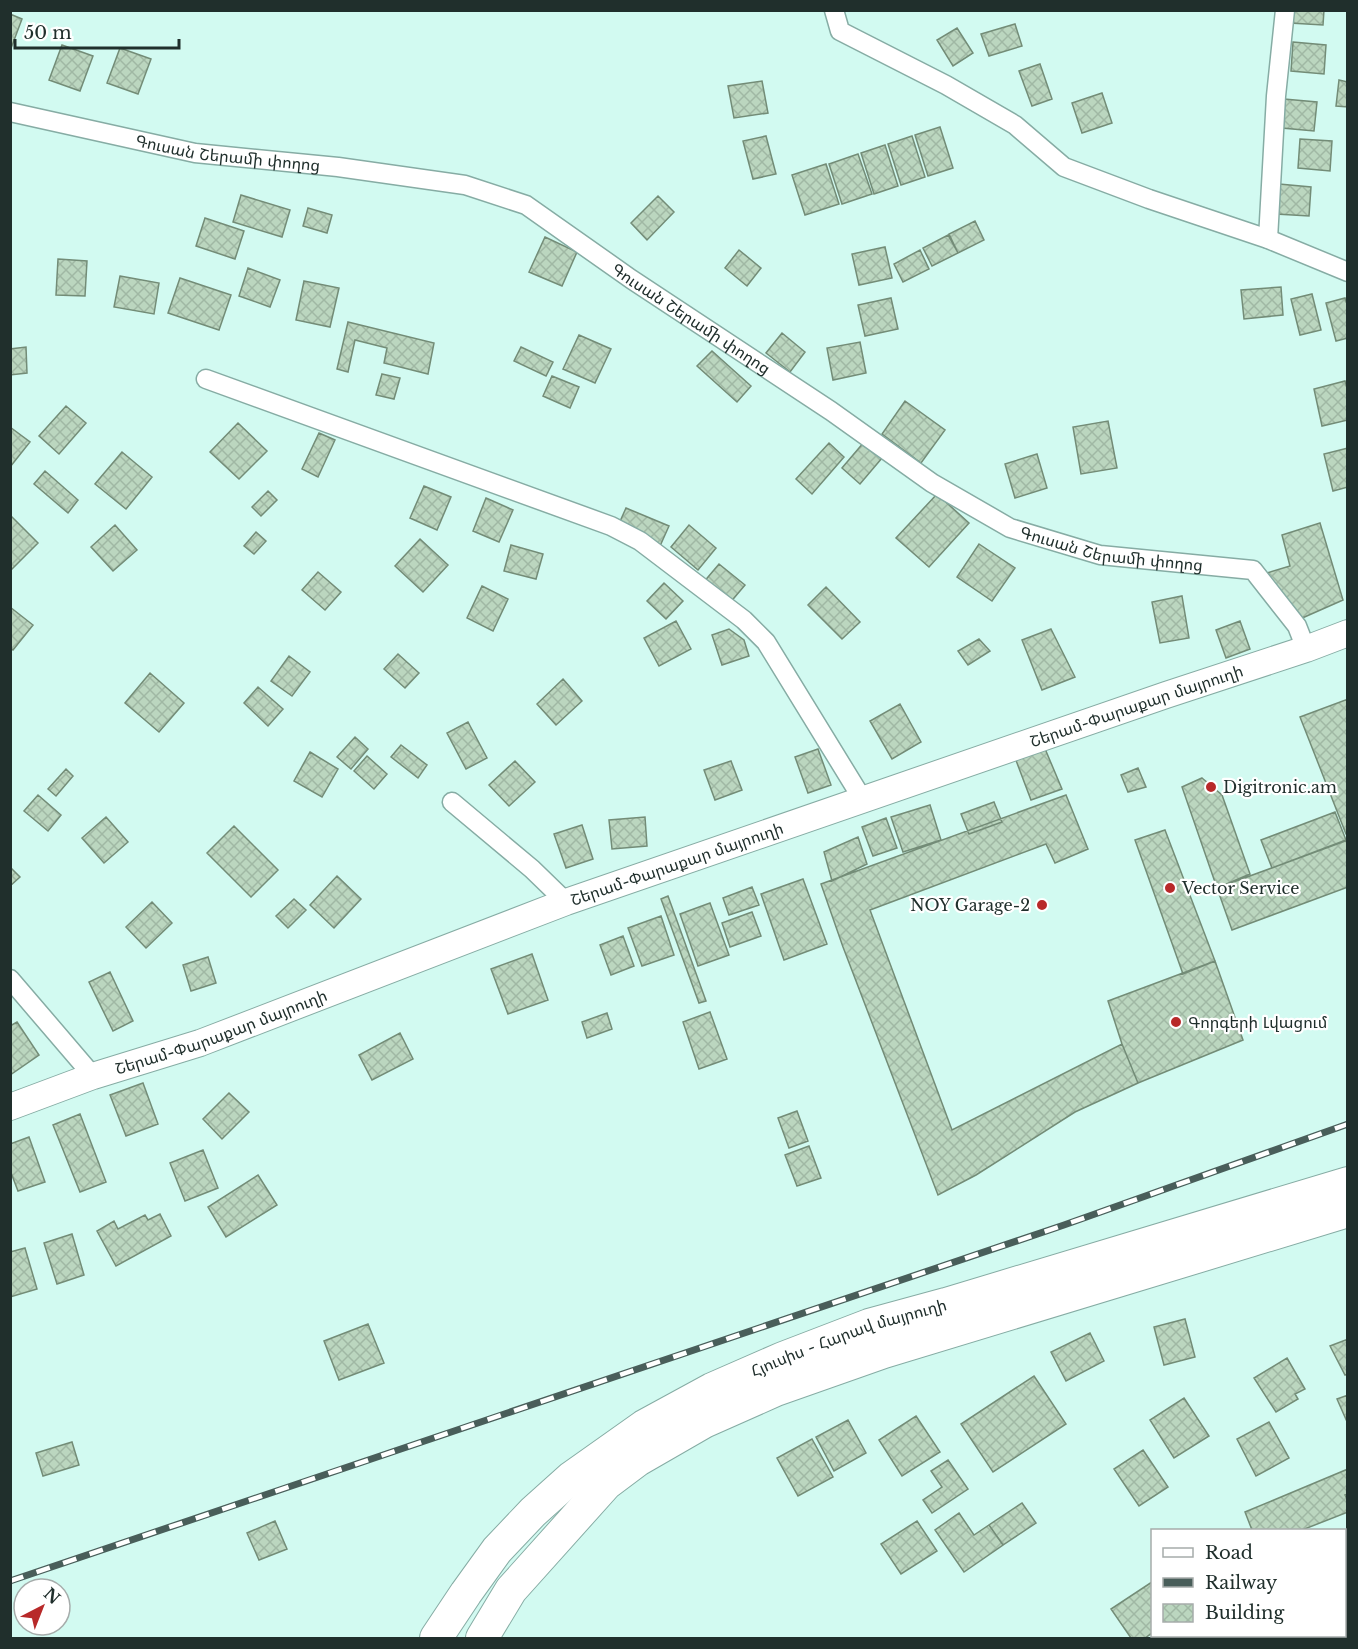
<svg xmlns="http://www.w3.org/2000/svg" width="1358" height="1649" viewBox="0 0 1358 1649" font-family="'Libre Baskerville','Noto Sans Armenian',serif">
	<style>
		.building { fill: url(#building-cross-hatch); stroke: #738c77; stroke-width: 1.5 }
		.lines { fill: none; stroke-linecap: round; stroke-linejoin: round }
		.street-casing { stroke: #86aca4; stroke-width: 21 }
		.secondary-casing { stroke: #86aca4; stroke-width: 28 }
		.highway-casing { stroke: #86aca4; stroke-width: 34 }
		.street { stroke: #fff; stroke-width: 18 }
		.secondary { stroke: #fff; stroke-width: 26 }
		.highway { stroke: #fff; stroke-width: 32 }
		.rail-casing { stroke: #495e5a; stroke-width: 7 }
		.rail { stroke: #fff; stroke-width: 4.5; stroke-dasharray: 14; stroke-linecap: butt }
		.poi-dot { fill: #b82929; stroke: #fff; stroke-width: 2 }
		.labels { text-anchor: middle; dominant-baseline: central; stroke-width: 4.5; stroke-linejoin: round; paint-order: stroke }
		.street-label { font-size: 16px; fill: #202f2c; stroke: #fff }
		.poi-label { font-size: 16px; fill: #202f2c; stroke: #fff; text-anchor: start }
	</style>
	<defs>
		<pattern id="building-cross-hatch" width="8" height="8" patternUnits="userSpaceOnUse" patternTransform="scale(1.5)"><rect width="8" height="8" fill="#bbd6bf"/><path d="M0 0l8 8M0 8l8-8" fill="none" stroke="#a0b8a4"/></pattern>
	</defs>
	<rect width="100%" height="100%" fill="#d2faf1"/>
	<path class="building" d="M1291,10h33l-1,15 -33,-2z
		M10,14l12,5 -12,32z
		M1015,24l7,22 -33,10 -8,-22z
		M957,28l16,25 -20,13 -16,-26z
		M1293,42l33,3 -2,29 -33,-3z
		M62,45l31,11 -13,35 -31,-11z
		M120,48l31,11 -13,35 -31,-11z
		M1040,64l12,35 -20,7 -13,-35z
		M1339,80l9,2v25l-12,-1z
		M762,81l6,32 -34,5 -6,-32z
		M1102,93l10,30 -30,10 -10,-30z
		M1284,99l33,3 -3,29 -32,-3z
		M940,127l13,41 -25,8 -13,-41z
		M766,136l10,38 -23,5 -10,-38z
		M912,136l13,41 -24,8 -13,-41z
		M1300,139l32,2 -2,30 -32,-3z
		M885,145l13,41 -24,8 -13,-41z
		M858,154l14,40 -30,10 -13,-40z
		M826,164l13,40 -34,11 -13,-40z
		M1279,184l32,3 -2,29 -33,-2z
		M241,195l49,15 -8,27 -49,-15z
		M658,196l16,16 -27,28 -16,-17z
		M308,208l24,7 -5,18 -24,-7z
		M205,218l39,13 -9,28 -39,-13z
		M975,221l9,19 -26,13 -9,-19z
		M948,235l10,18 -26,13 -9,-18z
		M545,237l32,15 -15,34 -33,-14z
		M885,247l7,31 -33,7 -7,-31z
		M739,250l22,18 -14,18 -22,-18z
		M920,250l9,19 -26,13 -9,-18z
		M58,259l29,2 -2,35 -29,-1z
		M248,268l32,12 -10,27 -31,-11z
		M120,276l39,7 -5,31 -40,-7z
		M180,278l51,17 -12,35 -51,-17z
		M304,281l35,7 -9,39 -34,-7z
		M1281,287l2,28 -39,4 -3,-29z
		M1312,294l9,36 -21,5 -9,-36z
		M891,298l7,31 -33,7 -7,-31z
		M1345,298l3,9v31l-12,3 -10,-38z
		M348,322l86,21 -6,31 -44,-11 3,-15 -32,-8 -7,32 -11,-3z
		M782,333l23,19 -15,20 -24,-19z
		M579,335l32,14 -16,34 -32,-14z
		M860,342l6,31 -33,7 -6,-32z
		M26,347l1,26 -17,2v-26z
		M521,347l32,15 -7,14 -32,-15z
		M712,351l39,35 -14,16 -40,-36z
		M382,374l18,4 -6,21 -18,-4z
		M552,376l27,11 -9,21 -27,-12z
		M1345,381l3,10v29l-26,6 -8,-37z
		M905,401l40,29 -24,33 -39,-29z
		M66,406l20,17 -27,31 -20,-18z
		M1108,421l9,47 -36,6 -8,-47z
		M238,423l29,28 -28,28 -29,-27z
		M10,427l20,15 -20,25z
		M319,433l16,7 -17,37 -16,-8z
		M864,442l18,16 -22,26 -18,-16z
		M829,443l15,14 -32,37 -16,-15z
		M1348,448v39l-15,4 -9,-37z
		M122,452l30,25 -26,32 -31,-25z
		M1037,454l10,34 -32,10 -10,-34z
		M45,471l33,29 -10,13 -34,-29z
		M424,486l27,11 -14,33 -27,-12z
		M268,491l9,9 -16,16 -9,-9z
		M937,494l32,29 -40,44 -33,-29z
		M486,498l27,12 -14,32 -26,-11z
		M626,508l43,18 -9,20 -43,-18z
		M10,515l28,28 -28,28z
		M1320,523l23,77 -43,19 -33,-46 23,-7 -8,-31z
		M115,525l22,25 -24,21 -22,-24z
		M689,525l27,23 -18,22 -27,-23z
		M256,532l10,9 -12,13 -10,-8z
		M420,539l28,26 -25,27 -28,-26z
		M979,544l36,24 -23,33 -35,-24z
		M511,545l32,9 -7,25 -32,-8z
		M719,564l26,21 -16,19 -26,-21z
		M318,572l23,20 -16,18 -23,-20z
		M664,583l19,18 -17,18 -19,-18z
		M482,586l26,13 -15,32 -26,-13z
		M826,587l34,35 -18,17 -34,-34z
		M1182,596l7,42 -29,5 -8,-41z
		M10,607l23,18 -20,25 -3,-2z
		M676,621l15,28 -32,17 -15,-28z
		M1240,621l10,28 -24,9 -10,-28z
		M729,629l15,11 5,16 -27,9 -10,-30z
		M1051,629l24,48 -33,13 -20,-50z
		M979,639l11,12 -22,14 -10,-14z
		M398,654l21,19 -14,15 -21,-19z
		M289,656l21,16 -18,24 -21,-15z
		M150,673l34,30 -25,29 -34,-29z
		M563,679l19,22 -26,24 -19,-21z
		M258,687l25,22 -15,17 -24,-23z
		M1348,699v135h-2l-46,-117z
		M900,704l21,38 -29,17 -22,-38z
		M468,722l19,36 -21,11 -19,-36z
		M355,737l13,12 -17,20 -14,-12z
		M1043,744l19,45 -31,11 -17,-45z
		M401,745l26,20 -9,13 -27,-21z
		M818,749l13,36 -23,8 -13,-36z
		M310,752l28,17 -16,28 -28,-16z
		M367,756l20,18 -13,15 -20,-18z
		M515,761l20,21 -26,24 -20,-21z
		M731,761l11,29 -27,10 -11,-30z
		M1138,768l8,19 -18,5 -7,-17z
		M66,769l7,7 -17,20 -8,-7z
		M1202,778l20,17 28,79 -33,14 -35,-101z
		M38,795l23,20 -13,16 -24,-20z
		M1066,795l22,54 -33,14 -9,-19 -176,66 82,220 170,-86 16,39 -63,29 -99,63 -38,20 -95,-248 -22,-63z
		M994,802l8,20 -33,12 -8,-20z
		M930,805l11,35 -38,12 -12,-35z
		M1335,812l11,28 -74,28 -11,-28z
		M106,817l22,25 -24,21 -22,-25z
		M645,817l2,29 -35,3 -3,-29z
		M886,818l11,30 -24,8 -11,-29z
		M582,825l11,34 -27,9 -12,-34z
		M234,826l44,44 -27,27 -44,-44z
		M1165,830l50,131 -32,13 -48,-134z
		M858,837l9,27 -35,17 -8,-29z
		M1348,840v47l-116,43 -15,-42z
		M10,867l10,10 -10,9z
		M337,876l24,23 -27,29 -24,-23z
		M803,879l24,65 -43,16 -23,-66z
		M752,887l7,18 -30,10 -6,-17z
		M668,896l38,105 -7,2 -38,-104z
		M294,899l12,11 -18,18 -12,-12z
		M152,902l20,21 -26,25 -20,-21z
		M710,903l19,52 -31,11 -18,-52z
		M752,912l9,24 -31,11 -8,-24z
		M661,916l13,39 -32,11 -14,-38z
		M623,936l11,30 -23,9 -11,-30z
		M532,954l16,46 -40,14 -17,-45z
		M208,957l8,26 -25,8 -8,-26z
		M1215,961l28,79 -105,43 -16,-39 -14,-43z
		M110,972l23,49 -20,10 -24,-49z
		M710,1012l17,47 -28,10 -16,-47z
		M607,1013l5,16 -25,9 -5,-16z
		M17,1022l22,33 -29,20v-49z
		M400,1033l13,26 -41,21 -13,-25z
		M143,1083l15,41 -32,12 -16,-41z
		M229,1093l20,19 -27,27 -19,-20z
		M797,1111l11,30 -19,7 -11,-30z
		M80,1114l26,68 -26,10 -27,-67z
		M29,1137l16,45 -27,9 -8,-21v-26z
		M809,1146l12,32 -24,8 -12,-31z
		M203,1150l15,38 -33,13 -15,-38z
		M258,1175l19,30 -51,32 -18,-30z
		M160,1214l11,22 -55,30 -19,-35 17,-10 4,8 27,-14 3,5z
		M72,1234l12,41 -27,9 -13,-41z
		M25,1248l12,41 -27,8v-45z
		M1185,1319l10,38 -31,8 -10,-38z
		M368,1324l16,39 -45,17 -15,-39z
		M1090,1333l14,28 -38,20 -15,-29z
		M1348,1339v35l-3,1 -15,-29z
		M1287,1358l18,31 -10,5 3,5 -22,13 -22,-34z
		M1034,1376l32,48 -73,48 -32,-48z
		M1348,1395v29l-11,-25z
		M1184,1398l25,38 -35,22 -24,-38z
		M916,1416l24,36 -38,24 -23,-36z
		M848,1420l18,33 -32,18 -18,-34z
		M1269,1422l20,36 -33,18 -19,-37z
		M812,1439l21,38 -35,19 -21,-38z
		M72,1442l7,23 -36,11 -7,-23z
		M1143,1450l25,37 -29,19 -25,-37z
		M948,1460l20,29 -36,24 -9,-13 19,-13 -11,-16z
		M1348,1469v25l-3,1 3,6v11l-46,18h-50l-7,-18z
		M1022,1503l14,20 -33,22 -14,-20z
		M959,1513l15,22 15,-10 14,20 -39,27 -29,-42z
		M275,1521l12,28 -28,11 -12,-27z
		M917,1521l20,30 -36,23 -20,-30z
		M1348,1552v53l-4,2v-53z
		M1152,1582v51l-7,5h-14l-20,-29z"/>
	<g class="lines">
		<defs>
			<g id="street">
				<path d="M834,10l6,21 106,54 69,40 49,42 85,32 119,40 80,33"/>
				<path id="s1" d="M10,112l185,41 143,14 127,18 61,20 105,74 200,132 101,72 78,45 90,27 153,15 44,56 9,23"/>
				<path d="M1268,239l8,-143 9,-86"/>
				<path d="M206,379l405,147 29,15 104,79 22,22 97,158"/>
				<path d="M452,802l80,67 34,33"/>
				<path d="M10,979l83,97"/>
			</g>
			<g id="secondary">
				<path id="s2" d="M10,1107l83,-31 107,-33 366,-141 600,-207 140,-46 42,-16"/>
			</g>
			<g id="highway">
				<path id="s3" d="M436,1638l30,-45 31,-43 36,-38 39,-35 72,-51 68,-37 71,-31 86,-33 77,-21 402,-121"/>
				<path d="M482,1638l29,-48 95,-106 32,-24 66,-38 72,-32 108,-38 464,-141"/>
			</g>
		</defs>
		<use href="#street" class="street-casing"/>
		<use href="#secondary" class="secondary-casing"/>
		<use href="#highway" class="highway-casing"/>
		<use href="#street" class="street"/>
		<use href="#secondary" class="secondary"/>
		<use href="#highway" class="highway"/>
		<defs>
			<path id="rail" d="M10,1581l1054,-356 284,-101"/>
		</defs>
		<use href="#rail" class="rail-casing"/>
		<use href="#rail" class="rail"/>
	</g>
	<g class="poi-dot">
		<circle cx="1211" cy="787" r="6"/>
		<circle cx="1170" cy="888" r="6"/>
		<circle cx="1042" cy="905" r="6"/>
		<circle cx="1176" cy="1022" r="6"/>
	</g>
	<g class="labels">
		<g class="street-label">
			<text stroke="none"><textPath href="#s1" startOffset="222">Գուսան Շերամի փողոց</textPath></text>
			<text stroke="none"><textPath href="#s1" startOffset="726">Գուսան Շերամի փողոց</textPath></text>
			<text stroke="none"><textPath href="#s1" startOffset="1212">Գուսան Շերամի փողոց</textPath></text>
			<text stroke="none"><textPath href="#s2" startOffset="1196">Շերամ-Փարաքար մայրուղի</textPath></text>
			<text stroke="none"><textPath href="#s2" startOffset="710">Շերամ-Փարաքար մայրուղի</textPath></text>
			<text stroke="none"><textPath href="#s2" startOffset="224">Շերամ-Փարաքար մայրուղի</textPath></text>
			<text stroke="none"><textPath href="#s3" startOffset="524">Հյուսիս - Հարավ մայրուղի</textPath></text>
		</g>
		<g class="poi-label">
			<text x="1223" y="787">Digitronic.am</text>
			<text x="1182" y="888">Vector Service</text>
			<text x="1030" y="905" text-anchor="end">NOY Garage-2</text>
			<text x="1188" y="1022">Գորգերի Լվացում</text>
		</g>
	</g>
	<rect width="1358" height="1649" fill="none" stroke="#202f2c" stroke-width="24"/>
	<rect x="1151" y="1529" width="195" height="108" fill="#ffffff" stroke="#a6acab" stroke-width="1.5"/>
	<rect x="1163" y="1548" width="30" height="9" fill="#ffffff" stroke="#a6acab" stroke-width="1.5"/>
	<text x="1205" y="1559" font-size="18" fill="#202f2c">Road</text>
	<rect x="1163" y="1578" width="30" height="9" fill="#495e5a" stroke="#a6acab" stroke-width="1.5"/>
	<text x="1205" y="1589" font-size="18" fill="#202f2c">Railway</text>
	<rect x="1163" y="1604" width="30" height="18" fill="url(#building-cross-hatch)" stroke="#a6acab" stroke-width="1.5"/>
	<text x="1205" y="1619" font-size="18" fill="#202f2c">Building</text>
	<g transform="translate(42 1607) rotate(42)"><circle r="28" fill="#ffffff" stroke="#a6acab" stroke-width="1.5"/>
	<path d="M0-4.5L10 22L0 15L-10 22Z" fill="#b82929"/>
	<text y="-9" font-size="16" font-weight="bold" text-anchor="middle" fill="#202f2c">N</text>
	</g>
	<path d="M15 39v9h164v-9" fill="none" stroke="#202f2c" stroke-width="3"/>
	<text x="24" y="39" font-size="18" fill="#202f2c" stroke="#ffffff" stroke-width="4.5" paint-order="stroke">50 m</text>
</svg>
